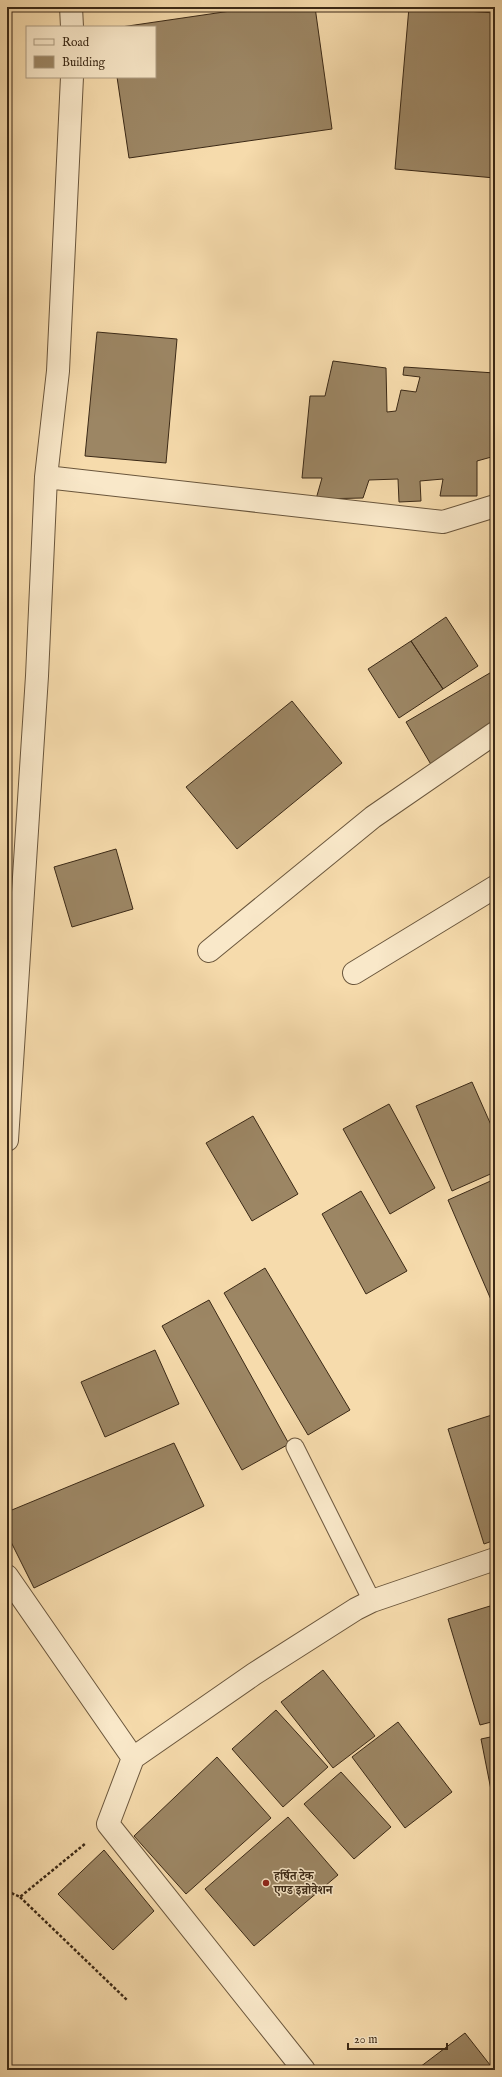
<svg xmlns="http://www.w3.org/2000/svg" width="502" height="2077" viewBox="0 0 502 2077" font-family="'IM FELL English','Noto Serif Devanagari',serif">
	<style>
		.building { fill: #9c8664; stroke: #3b2916 }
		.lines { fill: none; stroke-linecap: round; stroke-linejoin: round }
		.lane-casing { stroke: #6a563c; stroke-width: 19 }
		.street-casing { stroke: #6a563c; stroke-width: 24 }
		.path { stroke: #3b2916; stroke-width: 2.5; stroke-dasharray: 3 2; stroke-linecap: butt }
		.lane { stroke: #f9e8c9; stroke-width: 17 }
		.street { stroke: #f9e8c9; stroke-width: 22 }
		.poi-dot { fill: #8f2418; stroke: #f9e8c9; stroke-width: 1.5 }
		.labels { text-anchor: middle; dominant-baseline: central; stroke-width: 3; stroke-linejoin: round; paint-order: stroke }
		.poi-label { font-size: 12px; font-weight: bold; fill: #3b2916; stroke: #f9e8c9; text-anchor: start }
	</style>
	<rect width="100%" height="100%" fill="#f6dbac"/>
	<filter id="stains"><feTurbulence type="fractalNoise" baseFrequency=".005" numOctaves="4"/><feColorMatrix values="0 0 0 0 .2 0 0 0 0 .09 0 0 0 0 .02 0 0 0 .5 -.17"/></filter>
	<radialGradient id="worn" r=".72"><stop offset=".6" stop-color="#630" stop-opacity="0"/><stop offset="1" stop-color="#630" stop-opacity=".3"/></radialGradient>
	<path class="building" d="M258,7h57l17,122 -203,29 -12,-81h38v-50h-34z
		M409,7l86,6v165l-100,-9z
		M97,332l80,7 -11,124 -81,-7z
		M333,361l53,7 1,44 9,-1 5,-21 15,2 4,-15 -17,-2 1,-8 91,6v83l-18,5v35h-37l3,-17 -23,2 1,20 -22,1 -1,-23 -29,1 -6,18 -47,1 6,-21h-20l8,-82h15z
		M446,617l32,49 -35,23 -32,-48z
		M411,641l32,48 -44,29 -31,-49z
		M495,670v54l-59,49 -30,-51z
		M292,701l50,62 -105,86 -51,-62z
		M116,849l17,60 -61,18 -18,-60z
		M472,1082l23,52v38l-43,19 -36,-85z
		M389,1104l46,84 -45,26 -47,-85z
		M253,1116l45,78 -46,27 -46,-78z
		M495,1179v130l-47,-109z
		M361,1191l46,80 -41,23 -44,-80z
		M265,1268l85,142 -42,25 -84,-142z
		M209,1300l80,144 -47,26 -80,-144z
		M155,1350l24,54 -74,33 -24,-55z
		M495,1414v126l-11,4 -36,-115z
		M174,1443l30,63 -170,82 -27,-54v-22z
		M490,1606l5,17v98l-15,4 -32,-106z
		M323,1670l52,66 -42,32 -52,-66z
		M276,1710l52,57 -45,40 -51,-58z
		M398,1722l54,70 -47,36 -53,-71z
		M495,1736v63l-2,1 -12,-61z
		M217,1757l54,61 -85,76 -52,-58z
		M341,1772l50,55 -37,32 -50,-55z
		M288,1817l50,58 -84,71 -49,-57z
		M104,1850l50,61 -41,39 -55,-56z
		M465,2033l29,37h-78z"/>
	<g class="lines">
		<defs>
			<path id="lane" d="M295,1447l77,154"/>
			<path id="street" d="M71,7l1,20
				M46,477l397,45 52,-16
				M209,951l164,-134 122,-84
				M354,973l141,-86
				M7,1140l30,-464 9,-199 12,-106 14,-294
				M7,1576l126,182
				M304,2070l-196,-246 25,-66 121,-84 102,-65 16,-8 123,-42"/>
		</defs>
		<use href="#lane" class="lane-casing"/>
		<use href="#street" class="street-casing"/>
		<path class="path" d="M7,1891l13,6 66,-54
			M20,1897l107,103"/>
		<use href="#lane" class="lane"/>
		<use href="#street" class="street"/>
	</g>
	<circle class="poi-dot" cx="266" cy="1883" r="4"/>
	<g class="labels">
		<g class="poi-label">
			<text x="274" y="1876">हर्षित टेक<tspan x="274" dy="14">एण्ड इन्नोवेशन</tspan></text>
		</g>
	</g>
	<rect width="502" height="2077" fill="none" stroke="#f6dbac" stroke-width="24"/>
	<rect x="8" y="8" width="486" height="2061" fill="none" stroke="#3b2916" stroke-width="2"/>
	<rect x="12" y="12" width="478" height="2053" fill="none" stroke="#3b2916"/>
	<rect x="26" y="26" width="130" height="52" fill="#f9e8c9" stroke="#ad9c81"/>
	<rect x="34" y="39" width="20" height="6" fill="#f9e8c9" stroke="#ad9c81"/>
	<text x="62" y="46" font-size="12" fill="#3b2916">Road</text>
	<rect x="34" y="56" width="20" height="12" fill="#9c8664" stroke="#ad9c81"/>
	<text x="62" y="66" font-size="12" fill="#3b2916">Building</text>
	<path d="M348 2043v6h99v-6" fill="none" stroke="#3b2916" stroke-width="2"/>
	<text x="354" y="2043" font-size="12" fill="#3b2916" stroke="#f9e8c9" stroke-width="3" paint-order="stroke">20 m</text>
	<rect width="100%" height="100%" filter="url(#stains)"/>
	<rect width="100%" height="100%" fill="url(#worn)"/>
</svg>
